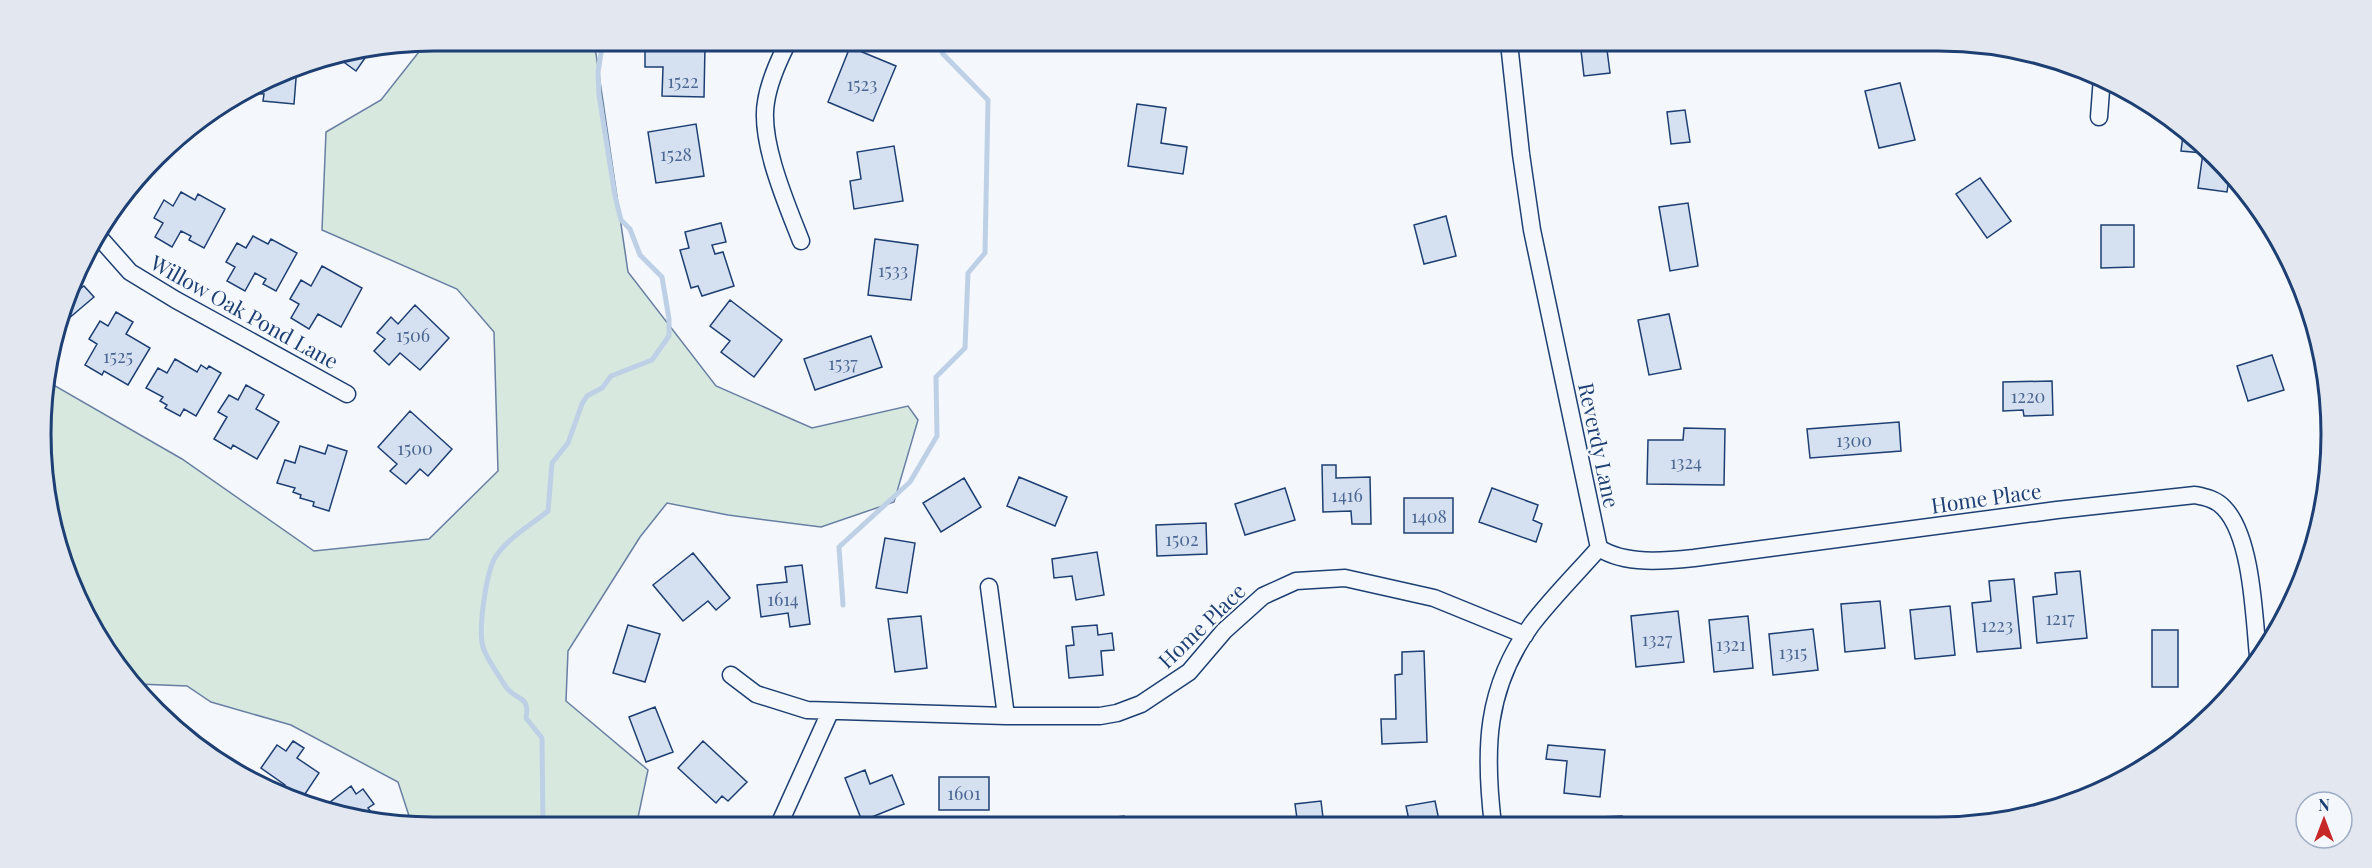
<svg xmlns="http://www.w3.org/2000/svg" width="2372" height="868" viewBox="0 0 2372 868" font-family="'Playfair Display',serif">
	<style>
		.green { fill: #d7e8df; stroke: #687fa3; stroke-width: 1.5 }
		.lines { fill: none; stroke-linecap: round; stroke-linejoin: round }
		.stream { stroke: #bed0e5; stroke-width: 5 }
		.building { fill: #d5e0f0; stroke: #1d3f73; stroke-width: 1.5 }
		.street-casing { stroke: #1d3f73; stroke-width: 19 }
		.street { stroke: #f4f7fb; stroke-width: 16 }
		.labels { text-anchor: middle; dominant-baseline: central; stroke-width: 4.5; stroke-linejoin: round; paint-order: stroke }
		.number-label { font-size: 18px; fill: #4b6792 }
		.street-label { font-size: 21px; fill: #1d3f73; stroke: #f4f7fb }
		.rim { fill: none; stroke: #1d3f73; stroke-width: 3 }
	</style>
	<rect width="100%" height="100%" fill="#f4f7fb"/>
	<path class="green" d="M595,47l33,225 88,114 96,42 96,-22 10,14 -24,82 -73,25 -93,-12 -61,-12 -27,34 -72,114 -2,50 82,69 -12,57h-202l-22,-2 -14,-43 -107,-57 -80,-23 -24,-16 -49,-2 -31,-31 -53,-117 -10,-153 1,-3 137,79 132,92 115,-12 69,-68 -4,-139 -37,-43 -135,-59 4,-98 55,-32 41,-52z"/>
	<g class="lines">
		<path class="stream" d="M843,605l-4,-58 71,-65 27,-46 -1,-59 29,-29 3,-75 17,-20 3,-153 -45,-46 -4,-9
			M543,827l-1,-89 -16,-20c4,-24 -9,-16 -20,-31 -6,-9 -20,-30 -23,-40 -5,-17 3,-76 13,-91 13,-19 35,-31 52,-45l4,-48 16,-20 14,-39 5,-8 15,-8 9,-12 41,-16 17,-24v-17l-7,-42 -22,-22 -10,-26 -9,-9 -6,-24 -16,-101 -1,-23 4,-25"/>
	</g>
	<path class="building" d="M1580,42h26l4,31 -26,3z
		M705,46l-1,51 -42,-1 1,-29h-18v-20z
		M850,47l46,19 -23,55 -45,-19z
		M358,48h14l-16,23 -22,-16z
		M297,66l-3,38 -31,-3 1,-7 -16,-1 36,-23z
		M1900,83l15,57 -36,8 -14,-57z
		M1137,104l29,4 -5,35 26,4 -4,27 -55,-8z
		M1685,110l5,32 -19,2 -4,-32z
		M696,124l8,52 -48,7 -8,-51z
		M2184,128l46,43 -3,21 -29,-4 5,-35 -22,-2z
		M894,146l9,55 -49,8 -4,-28 11,-2 -4,-27z
		M1980,178l31,43 -24,17 -31,-44z
		M181,192l14,8 3,-6 27,15 -21,39 -15,-8 2,-4 -10,-5 -9,16 -17,-10 8,-14 -9,-5 10,-18 9,6z
		M1688,203l10,63 -28,5 -11,-64z
		M1446,216l10,40 -32,8 -10,-39z
		M721,223l5,19 -14,3 3,9 8,-2 11,34 -32,10 -4,-10 -7,2 -11,-38 9,-2 -4,-16z
		M2101,225h33v42l-33,1z
		M253,236l15,8 3,-5 26,14 -21,38 -13,-7 3,-5 -11,-6 -10,18 -18,-10 8,-14 -9,-5 11,-19 9,5z
		M875,239l43,6 -7,55 -43,-5z
		M322,266l40,22 -21,39 -23,-13 -9,15 -18,-11 8,-14 -9,-5 11,-19 10,6z
		M75,281l6,7 3,-2 10,11 -33,28z
		M730,300l52,40 -28,37 -33,-25 9,-11 -20,-15z
		M415,305l34,33 -29,32 -20,-17 -11,12 -15,-14 11,-12 -8,-6 14,-16 7,7z
		M116,312l17,10 -7,12 24,14 -22,37 -24,-14 -2,4 -17,-10 12,-21 -8,-5 11,-18 8,5z
		M1669,314l12,55 -32,6 -11,-55z
		M871,336l11,31 -67,23 -11,-31z
		M2272,355l12,35 -36,11 -11,-35z
		M175,359l22,13 4,-7 6,4 2,-3 12,7 -25,43 -12,-7 -4,7 -15,-8 2,-3 -7,-4 3,-4 -17,-9 12,-20 9,5z
		M2052,381l1,34 -29,1 -1,-6 -20,1v-29z
		M246,385l18,10 -8,14 23,13 -22,37 -24,-14 -2,4 -17,-10 13,-22 -9,-5 11,-17 9,5z
		M410,411l42,38 -24,27 -8,-7 -14,15 -16,-13 7,-7 -19,-17z
		M1899,422l2,29 -91,7 -3,-29z
		M1684,428l41,1 -1,56 -77,-1 1,-44h35z
		M328,445l19,6 -18,60 -16,-5 1,-4 -14,-4 1,-3 -8,-3 2,-4 -18,-5 8,-23 10,3 5,-17 25,8z
		M1322,465h14v13l34,-1 1,47h-19l-1,-13 -28,1z
		M1019,477l48,20 -12,29 -48,-20z
		M964,478l17,29 -40,25 -18,-29z
		M1285,488l10,32 -50,15 -10,-31z
		M1492,488l46,17 -5,15 9,4 -6,18 -57,-20z
		M1404,498h49v35h-49z
		M1206,523l1,31 -50,2 -1,-31z
		M885,538l30,5 -8,50 -31,-5z
		M1097,552l7,43 -28,5 -4,-24 -18,2 -2,-19z
		M693,553l37,45 -14,12 -8,-9 -25,20 -30,-36z
		M802,565l8,59 -20,3 -2,-14 -27,4 -4,-32 30,-3 -2,-15z
		M2080,571l7,67 -50,5 -4,-46 24,-3 -2,-21z
		M2014,579l7,69 -44,4 -5,-49 19,-2 -2,-20z
		M1880,601l5,47 -40,4 -4,-48z
		M1950,606l5,49 -40,4 -5,-49z
		M1678,611l6,51 -48,5 -5,-51z
		M921,616l6,52 -32,4 -7,-53z
		M1748,616l5,52 -39,4 -5,-52z
		M628,625l32,9 -15,48 -32,-9z
		M1097,625l1,10 14,-2 2,17 -13,1 2,24 -34,3 -3,-32 8,-1 -2,-18z
		M1813,629l5,41 -45,5 -4,-41z
		M2152,630h26v57h-26z
		M1424,651l3,91 -45,2 -1,-25h15l-1,-44 7,-1v-22z
		M655,707l18,45 -27,10 -17,-45z
		M293,741l11,7 -7,10 22,15 -18,27 -19,-10 3,-5 -24,-17 16,-23 9,6z
		M703,741l44,41 -19,19 -6,-5 -6,7 -38,-35z
		M1548,745l57,5 -5,47 -36,-4 3,-32 -21,-2z
		M865,770l5,14 22,-9 12,29 -42,17 -17,-43z
		M939,777h50v33h-50z
		M351,786l5,8 7,-5 11,15 -6,4 9,12 -47,-7 -5,-7z
		M1321,801l3,25h-26l-3,-22z
		M1435,801l5,24h-30l-4,-19z
		M1124,816l1,10h-70v-2z
		M1622,816l1,9h-73v-6z"/>
	<g class="lines">
		<defs>
			<path id="street" d="M786,46c-9,18 -17,36 -20,56 -7,39 21,103 35,139
				M2099,117l3,-40
				M99,237l31,35 46,28 171,94
				M1599,548c26,17 66,13 95,10l363,-48 138,-15c10,2 21,4 29,13 28,29 30,108 34,148
				M989,587l17,129
				M731,675l25,19 51,16 199,6h94l17,-3 24,-9 48,-32 35,-41 39,-35 33,-15 49,-3 89,20 91,37
				M1493,825c-9,-75 -8,-137 39,-201 20,-26 45,-51 67,-76l-67,-318 -11,-76 -12,-111
				M778,827l52,-115"/>
		</defs>
		<use href="#street" class="street-casing"/>
		<use href="#street" class="street"/>
	</g>
	<g class="labels">
		<g class="number-label">
			<text x="683" y="81">1522</text>
			<text x="862" y="84">1523</text>
			<text x="676" y="154">1528</text>
			<text x="893" y="270">1533</text>
			<text x="413" y="335">1506</text>
			<text x="118" y="356">1525</text>
			<text x="843" y="363">1537</text>
			<text x="2028" y="396">1220</text>
			<text x="1854" y="440">1300</text>
			<text x="415" y="448">1500</text>
			<text x="1686" y="462">1324</text>
			<text x="1347" y="495">1416</text>
			<text x="1429" y="516">1408</text>
			<text x="1182" y="539">1502</text>
			<text x="783" y="599">1614</text>
			<text x="2060" y="618">1217</text>
			<text x="1997" y="625">1223</text>
			<text x="1657" y="639">1327</text>
			<text x="1731" y="644">1321</text>
			<text x="1793" y="652">1315</text>
			<text x="964" y="793">1601</text>
		</g>
		<g class="street-label">
			<text transform="translate(245 311) rotate(29)">Willow Oak Pond Lane</text>
			<text transform="translate(1600 445) rotate(78)">Reverdy Lane</text>
			<text transform="translate(1986 497) rotate(-8)">Home Place</text>
			<text transform="translate(1201 625) rotate(-44)">Home Place</text>
		</g>
	</g>
	<path d="M0 0H2372V868H0ZM434 51H1938A383 383 0 0 1 2321 434V434A383 383 0 0 1 1938 817H434A383 383 0 0 1 51 434V434A383 383 0 0 1 434 51Z" fill="#e3e8f0" fill-rule="evenodd"/>
	<path class="rim" d="M434 51H1938A383 383 0 0 1 2321 434V434A383 383 0 0 1 1938 817H434A383 383 0 0 1 51 434V434A383 383 0 0 1 434 51Z"/>
	<g transform="translate(2324 820)"><circle r="28" fill="#f4f7fb" stroke="#9eadc5" stroke-width="1.5"/>
	<path d="M0-4.5L10 22L0 15L-10 22Z" fill="#c62828"/>
	<text y="-9" font-size="16" font-weight="bold" text-anchor="middle" fill="#1d3f73">N</text>
	</g>
</svg>
